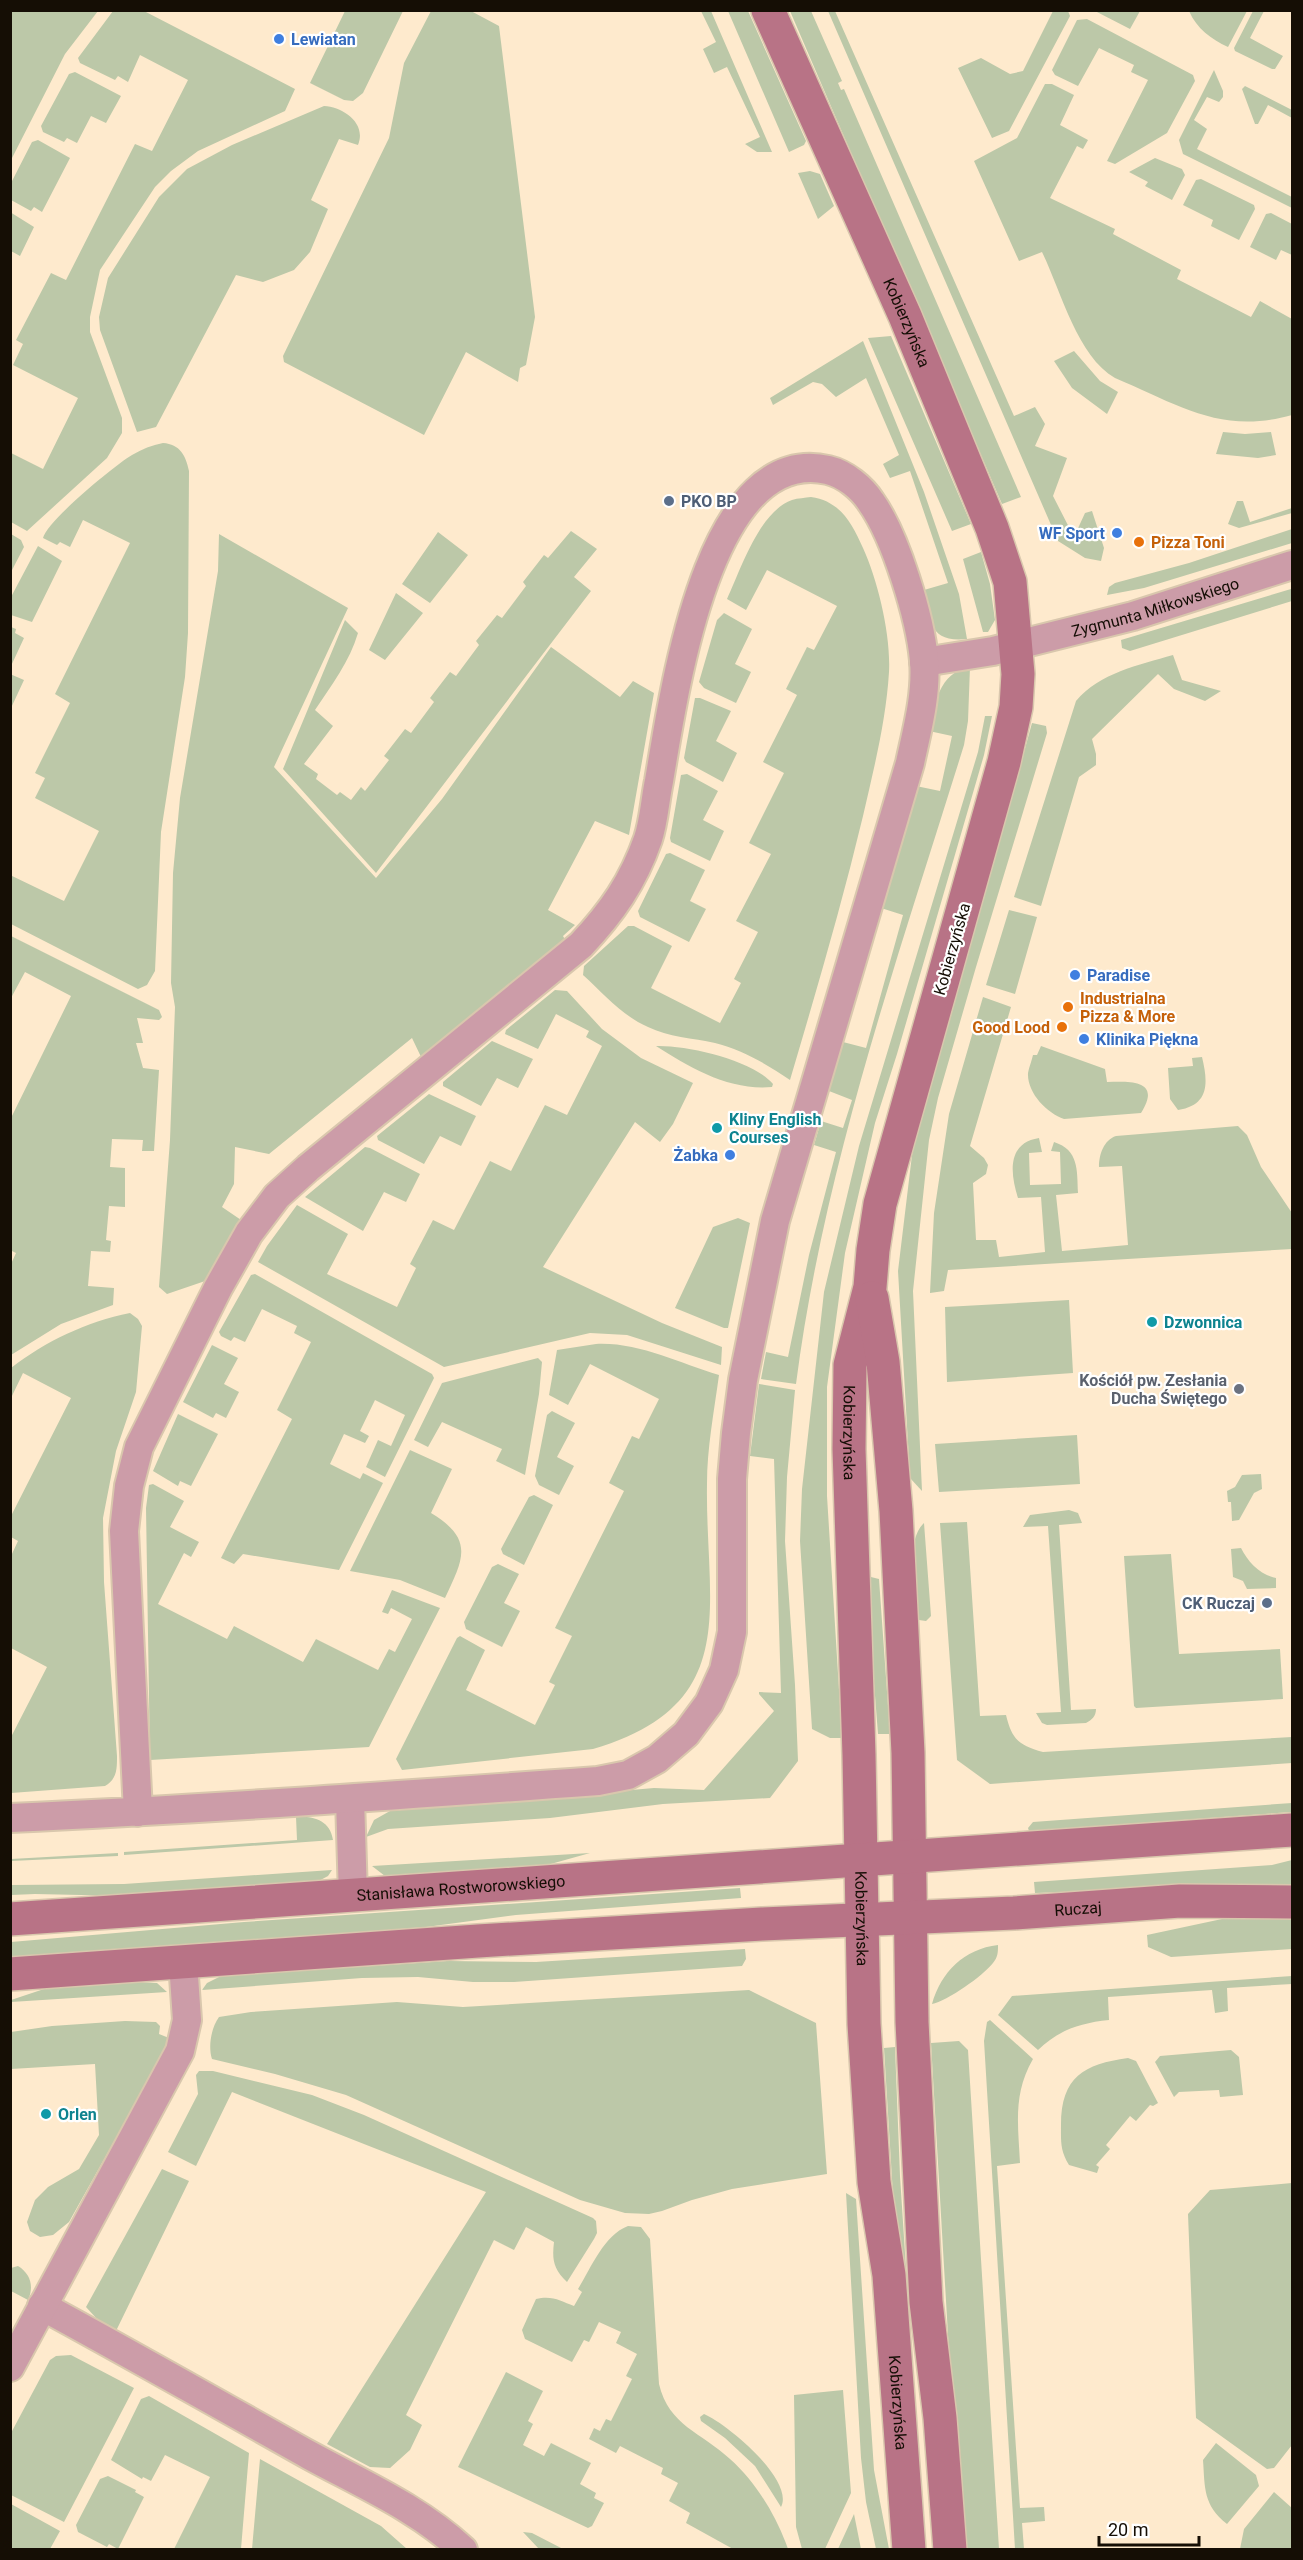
<svg xmlns="http://www.w3.org/2000/svg" width="1303" height="2560" viewBox="0 0 1303 2560" font-family="Roboto,sans-serif">
	<style>
		.green { fill: #bcc8a8 }
		.lines { fill: none; stroke-linecap: round; stroke-linejoin: round }
		.street-casing { stroke: #d9c7ad; stroke-width: 32 }
		.secondary-casing { stroke: #d9c7ad; stroke-width: 36 }
		.street { stroke: #cc9ca8; stroke-width: 28 }
		.secondary { stroke: #b87386; stroke-width: 33 }
		.shop-dot { fill: #3f7fe0; stroke: #fff; stroke-width: 2 }
		.service-dot { fill: #5c6f8a; stroke: #fff; stroke-width: 2 }
		.food-dot { fill: #e8710a; stroke: #fff; stroke-width: 2 }
		.culture-dot { fill: #0f9aa8; stroke: #fff; stroke-width: 2 }
		.worship-dot { fill: #6b7280; stroke: #fff; stroke-width: 2 }
		.labels { text-anchor: middle; dominant-baseline: central; stroke-width: 4.5; stroke-linejoin: round; paint-order: stroke }
		.shop-label { font-size: 16px; font-weight: bold; fill: #366cbe; stroke: #fff; text-anchor: start }
		.street-label { font-size: 16px; fill: #150e05; stroke: #fff }
		.service-label { font-size: 16px; font-weight: bold; fill: #4e5e75; stroke: #fff; text-anchor: start }
		.food-label { font-size: 16px; font-weight: bold; fill: #c56008; stroke: #fff; text-anchor: start }
		.culture-label { font-size: 16px; font-weight: bold; fill: #0d838f; stroke: #fff; text-anchor: start }
		.worship-label { font-size: 16px; font-weight: bold; fill: #5b616d; stroke: #fff; text-anchor: end }
	</style>
	<rect width="100%" height="100%" fill="#feeacd"/>
	<path class="green" d="M11,10l87,1 -33,43 -54,106z
		M113,11h31l151,78 -10,22 -87,40 -27,20 -16,16 -55,83 -10,47v15l32,86v15l-15,25 -80,73 -16,-9v-69l32,16 35,-71 -65,-33 10,-21 -7,-4 35,-67 15,7 69,-136 17,7 36,-71 -48,-25 -12,27 -10,-6 -3,4 -35,-17 -2,-5z
		M345,11h58l-40,82 -10,8 -9,-1 -34,-17z
		M431,11h40l28,15 36,291 -9,48 -6,3 -2,14 -52,-30 -42,83 -140,-73 -1,-6 106,-218 15,-75z
		M701,11h10l61,141h-15l-12,-8 15,-7 -33,-70 -13,6 -11,-24 13,-7z
		M728,11h20l58,130 -2,4 -15,7z
		M790,11h21l31,70 -4,2 3,7 3,-1 177,408 -19,7z
		M828,11h7l179,405 21,-9 10,17 -10,22 32,12 -14,38 21,41 11,-24 7,-2 12,37 -3,13 -16,-3 -27,-17z
		M1053,11h15l2,5 -61,115 -17,7 -34,-70 23,-10 29,16 13,-3z
		M1095,11h45l-10,18z
		M1189,11h58l-19,36c-17,-8 -31,-18 -39,-36z
		M1253,11h11l-14,27 33,18 -8,13h-3l-37,-18 -1,-3z
		M1087,19l106,56 2,6 -28,52 -52,31 -8,-3 41,-81 -17,-8 3,-7 -35,-17 -21,38 -23,-11 -3,-5 25,-50z
		M1214,70l9,21v6l-4,5 -12,-5 -13,23 13,9 -10,20 95,48v11l-109,-54 -4,-14z
		M75,72l46,24 -15,27 -15,-7 -14,27 -10,-5 -3,4 -21,-10 -2,-6 28,-52z
		M1045,84h7l22,11 -14,30 28,15 -5,9 -6,-3 -27,52 65,31 -2,5 68,36 -4,9 74,38 9,-16 32,18v96c-71,20 -113,-10 -177,-37 -38,-22 -54,-87 -73,-126l-23,9 -45,-100 43,-23z
		M1245,86l47,24v8l-24,-13 -10,19h-3l-13,-35z
		M324,106c19,1 43,17 34,39l-19,-6 -28,61 17,9 -18,43 -16,18 -31,12 -27,-7 -80,152 -19,5 -37,-102 -1,-13 9,-39 51,-81 28,-28 45,-24z
		M38,140l32,18 -28,54 -8,-5 -3,4 -20,-11v-17l21,-41z
		M1155,158l27,11 3,6 -13,25 -27,-14 3,-4 -19,-10z
		M810,171l10,3 14,32 -16,13 -20,-46z
		M1201,179l53,26 1,4 -16,31 -28,-14 2,-6 -30,-15 13,-25z
		M10,212l24,15 -14,29 -9,-5z
		M1271,213l21,11v31l-11,-5 -5,10 -26,-13 16,-33z
		M891,336l80,188 -19,7 -84,-193z
		M863,341l61,151 35,102 8,45c-38,4 -37,-18 -43,-49l24,-7 -38,-112 -20,7 -7,-14 16,-9 -33,-77 -30,19 -14,-13 -9,-2 -40,23 -3,-7z
		M1074,351l26,30 18,11 -11,22 -35,-26 -18,-27z
		M1223,432l22,2 26,-2 5,23 -18,3 -42,-4z
		M163,443c17,1 23,13 26,28l-1,162 -3,44 -24,155 -6,139 -8,14 -9,4 -127,-65 -1,-49 54,26 35,-70 -64,-33 10,-20 -10,-5 35,-70 -15,-9 75,-151 -47,-23 -13,27 -10,-5 -3,3 -14,-7c4,-17 72,-73 89,-83 10,-6 20,-10 31,-12z
		M811,497c29,4 41,26 52,51 15,33 28,87 26,124 -3,49 -15,96 -26,144 -21,88 -47,176 -73,264 -23,-16 -48,-30 -75,-37 -22,-5 -47,-6 -67,-16 -27,-12 -44,-33 -65,-52l1,-9 44,-40h6l38,20 -21,42 69,35 21,-40 -7,-4 24,-47 -22,-11 35,-67 -22,-11 35,-70 -21,-11 34,-67 -11,-6 21,-42 7,3 23,-44 -70,-36 -21,40 -19,-11c14,-30 32,-87 65,-99 6,-2 13,-2 19,-3z
		M1237,501h6l7,21 42,-14v5l-53,15 -11,-4z
		M1292,529v14l-148,45 -37,7 2,-8 6,-4 74,-20z
		M571,531l26,18 -23,28 17,14 -215,282 -93,-104 62,-149 13,13c-8,28 -27,53 -43,77l18,16 -29,38 14,10 -2,5 21,16 3,-3 11,8 10,-13 4,4 24,-31 -5,-4 21,-27 6,4 23,-31 -4,-4 20,-26 6,4 23,-31 -3,-4 21,-26 5,3 24,-32 -3,-4 21,-27 4,3z
		M438,532l30,23 -38,48 -28,-19z
		M11,534l10,6 3,7 -13,25z
		M219,534l129,74 -74,159 102,111 66,-79 109,-152 69,50 13,-16 21,12 -25,142 -34,-14 -47,89 27,15 -12,11 5,9 -145,116 -11,-23 -143,116 -34,-7 -1,37 -12,23 22,15 -33,57 -44,15 -8,-7 11,-147 5,-133 -4,-24 2,-110 7,-75 38,-227z
		M38,546l24,15 -30,61 -21,-7v-18z
		M981,552l9,32 5,36 -7,12h-5l-20,-73z
		M1291,589l1,12 -162,50 -8,-3 -1,-8z
		M396,593l27,20 -38,47 -16,-10z
		M724,613l28,16 -17,35 16,8 -15,31 -32,-15 -5,-6 18,-62z
		M11,627l5,2 -1,4 9,5 -13,28z
		M1173,655l9,25 39,11 -16,10 -31,-12 -16,-15 -66,65 4,15v11l-17,12 -38,129 -27,-9 62,-196c23,-28 63,-36 97,-46z
		M970,667l-2,54 -4,24c-65,210 -140,421 -168,639l-35,-5 5,-27 22,5 21,-102 27,-103 -22,-7 7,-24 22,7 9,-28 -23,-9 14,-49 23,6 37,-133 -22,-7 35,-122 24,5 12,-55 -23,-5c5,-26 10,-59 41,-64z
		M10,674l14,6 -13,28 -1,-1z
		M695,698h5l31,13 -15,30 21,12 -14,29 -37,-20 -2,-4z
		M985,716h7l-8,39 -87,299 -22,69 -30,130 -18,134v109l15,242h-12l-18,-9 -12,-188 2,-52 22,-197 35,-146 119,-394z
		M1032,723l14,3 1,7 -71,234 -38,131 -9,42 -16,151 9,200 -12,-13 -12,-207 14,-116 23,-97 57,-189z
		M687,774l31,17 -15,29 21,11 -14,30 -39,-19 -1,-4 11,-63z
		M670,853l35,17 -15,31 16,8 -17,33 -49,-25 -2,-6 28,-57z
		M1009,910l28,7 -22,77 -29,-9z
		M11,936l148,74 3,7 -3,3 -22,-2 6,25h-7l7,25 16,2 -5,81h-12l1,-11 -31,-1 -2,28 15,1v39l-16,-1 -3,34 5,1 -1,11 -19,-1 -3,35 26,2 -1,17 -52,19 -50,31v-91l5,-11 -6,-3 1,-132 60,-122 -46,-24 -14,26z
		M555,990l12,1 35,38 39,29 52,25 -20,41 -13,18 -25,-20 -92,145 119,56 60,24 -1,18 -94,-30 -37,-2 -146,34 -186,-105 9,-16 30,-41 51,29 -21,40 70,33 19,-39 -6,-4 23,-44 21,10 36,-69 21,10 34,-66 22,10 35,-69 -16,-9 3,-6 -33,-17 -18,35 -33,-15 1,-4z
		M983,997l28,10 -41,139 14,12 4,7 -2,9 -13,9 3,57h20l3,17 46,-5 -4,-55 -23,1c-8,-25 -11,-55 21,-60l3,14 -13,1 1,32 31,-1 -1,-32 -9,-1 3,-9c25,8 23,28 24,51l-22,2 6,56 66,-6 -6,-79 -23,1c0,-13 5,-27 17,-31l122,-10 9,9 14,32 31,46v36l-344,21 -4,21 -14,2 4,-80 15,-99z
		M492,1041l41,18 -15,29 -21,-10 -16,28 -38,-20v-4z
		M656,1046c31,-1 97,14 117,38l-1,3c-42,4 -82,-19 -116,-41z
		M1041,1046l64,23 2,13c24,-1 55,-2 34,31l-77,6c-17,-6 -37,-26 -36,-46 1,-6 4,-13 5,-18h4z
		M1202,1057c6,25 8,48 -24,53l-8,-11 -2,-31 25,-2 -1,-8z
		M429,1094l47,22 -15,30 -21,-10 -16,28 -46,-24 -1,-4z
		M365,1147l5,1 50,26 -14,28 -22,-10 -21,39 -58,-34z
		M738,1218l12,5 -22,105h-4l-49,-20 38,-81z
		M255,1274l177,100 2,4 -49,99 -19,-10 12,-27 13,6 14,-31 -30,-15 -15,31 9,5 -4,7 -21,-9 -14,30 30,15 3,-6 20,10 -44,87 -96,-16 -9,10 -13,-6 71,-139 -15,-9 34,-68 -17,-9 3,-7 -35,-17 -17,33 -11,-5 -3,4 -10,-5 -2,-4 32,-57z
		M1069,1300l4,73 -126,9 -2,-75z
		M130,1313l8,6 4,7 -6,66 -20,59 -13,67 1,64 13,174c0,13 0,23 -12,30l-94,7v-56l36,-70 -36,-19v-92l7,-15 -7,-4v-21l60,-118 -48,-25 -12,25v-30c35,-27 75,-46 119,-55z
		M596,1344c43,-2 82,19 123,31 -5,37 -12,73 -12,109 -2,123 37,220 -114,265l-191,21 -6,-11 61,-121 3,-2 25,14 -19,40 69,35 20,-40 -6,-3 23,-46 -17,-8 69,-137 -15,-8 23,-47 7,3 20,-40 -69,-35 -22,41 -19,-10 8,-45z
		M212,1345l26,13 -14,26 15,8 -13,26 -10,-5 -3,5 -30,-16z
		M538,1358l4,4 -3,32 -14,81 -29,-14 6,-12 -60,-27 -14,25 -14,-7 28,-57z
		M759,1384l36,6 -8,87 -2,64 10,144 3,76 -28,37 -107,6 -113,14 -162,11 -22,8 8,-17 16,-9 264,-23 50,2 70,-79 -15,-17v-2l22,1 -7,-234 -24,-3z
		M552,1411l23,12 -18,34 17,9 -15,29 -20,-10 -4,-9 12,-61z
		M178,1414l40,20 -27,52 -11,-5 -2,5 -25,-15z
		M1077,1435l3,49 -141,8 -4,-48z
		M410,1450l42,19 -21,44c43,26 33,45 14,85l-45,-18 -50,-9z
		M1261,1474l1,15 -8,4 -15,27 -7,1 -1,-19h-3l-1,-11 8,-4 7,-12z
		M153,1484l31,17 -14,26 29,15 -8,15 -7,-4 -26,51 69,35 7,-13 69,36 13,-23 62,31 11,-21 6,3 17,-33 -21,-11 -3,6 -6,-2 10,-22 48,18 -71,139 -219,13 -4,-252 3,-23z
		M534,1495l19,10 -29,60 -21,-11 -2,-5 28,-52z
		M1069,1510l9,3 4,10 -23,2 12,185 25,-1c0,7 -4,11 -10,14l-39,2 -5,-2 -6,-10 25,-1 -13,-186 -25,1 7,-12z
		M967,1522l13,194 26,-1c6,25 13,30 37,37l249,-15v26l-302,21 -33,-24 -17,-237z
		M924,1523l7,93 -5,5 -7,-1c-3,-26 -15,-79 5,-97z
		M1241,1548c7,14 19,27 35,30v10l-29,1 -4,-8 -10,-4 -2,-28z
		M1171,1554l8,100 101,-5 3,50 -147,9 -2,-2 -10,-150z
		M498,1564l21,10 -15,29 16,8 -18,36 -36,-18 -2,-7 28,-55z
		M871,1577l8,2 11,155h-12l-11,-141z
		M1292,1803v9l-263,19 -1,-3 5,-6z
		M296,1817c17,-1 34,3 37,23l-209,15v-3l173,-12z
		M118,1853v3l-107,5v-2z
		M590,1853l-50,14 -141,10 -14,-1 -13,-10z
		M1292,1860v25l-257,8 -1,-11 238,-17z
		M332,1870l-4,6 -13,7 -188,13 -92,-2 -24,1v-10l113,-1z
		M740,1888l1,10 -225,17 -90,12 -415,32v-17l233,-20z
		M1222,1919h70v30l-121,8 -23,-10 -1,-12z
		M998,1945c0,7 0,12 -5,18 -10,13 -46,38 -61,41 9,-32 32,-55 66,-59z
		M745,1949l1,10 -4,7 -228,16h-41l-55,-5 -56,1 -160,12 5,-7 14,-7 226,-15 89,1z
		M1292,1976v8l-65,4 1,23 -13,2 -3,-23 -104,7 1,23c-29,3 -50,10 -71,30l-40,-35 14,-19z
		M139,1982l18,1 10,9 -156,10v-2l39,-13z
		M749,1990l67,33 11,151 -95,15 -40,11 -30,11 -13,3 -24,-1 -45,-13 -234,-105 -71,-21 -63,-15c-4,-12 -1,-31 7,-42l32,-5 146,-10 66,5z
		M990,2020l43,39c-20,35 -15,64 -13,104l-23,3 23,342 24,-1 1,14 -23,2 2,26h-9l-31,-508 3,-19z
		M125,2021l31,1 4,4 -1,8 10,4 -14,30 -86,154 -16,13 -13,2 -10,-6 -3,-9 8,-22 13,-13 31,-18 20,-34 -4,-71 -84,5v-37l41,-6z
		M959,2041l9,9 31,499h-38l-2,-25 -28,-481z
		M895,2047l5,129 15,231h-9l-22,-359z
		M1231,2050l8,7 4,38 -23,2 -1,-7 -40,2 -5,5 -19,-35 5,-6z
		M1128,2058l8,3 22,42 -5,3 -3,-1 -14,16 -6,-5 -24,29 4,4 -14,16 3,2 -2,6 -28,-8c-9,-15 -8,-23 -8,-40 0,-48 23,-61 67,-67z
		M199,2071h14l99,24 52,20 229,103 3,3 1,12 -3,6 -27,43c-14,-13 -15,-23 -13,-40l-28,-15 -12,23 -20,-10 -88,175 16,10 -12,25 -20,18 -20,-1 -43,-23 159,-252 -254,-100 -36,74 -28,-14 30,-58 -2,-19z
		M162,2169l27,12 -73,150 -19,-12 -11,-12z
		M1292,2183v262l-18,23 -7,1 -71,-51 -8,-204 22,-24z
		M846,2193l10,6 18,271 15,79h-13l-10,-47 -5,-44z
		M628,2226l13,1 9,12 9,145c10,42 42,48 71,75 26,23 47,58 58,90h-55l-47,-26 4,-10 -21,-12 9,-18 -17,-9 2,-6 -43,-22 -4,7 -27,-14 5,-11 6,3 6,-12 5,2 21,-42 -6,-3 11,-22 -21,-11 5,-11 -22,-10 -10,20 -5,-2 -12,22 -47,-23 -3,-9 14,-31c16,-4 25,2 38,7l8,-14 -4,-3c13,-21 26,-54 50,-63z
		M18,2266c13,8 16,21 10,34l-17,-9v-23z
		M71,2355l63,33 -70,134 -53,-27v-62l39,-73 6,-4z
		M506,2372l37,19 -15,30 5,3 -10,21 21,11 7,-13 40,20 -11,21 16,9 -2,5 10,5 -12,23 -4,2 -130,-61z
		M843,2390l8,103 -26,56h-23l-6,-22 -2,-132z
		M149,2396l100,57 -8,96h-67l36,-72 -45,-22 -14,26 -8,-4 -1,2 -31,-19 30,-61z
		M704,2414c22,9 91,66 77,93l-26,-41 -30,-28 -24,-17 -1,-4z
		M1216,2443l40,32 3,11 -32,38c-24,-19 -22,-36 -24,-64z
		M260,2459l121,67 26,23h-155z
		M108,2476l28,14 -1,2 9,5 -26,52 -9,-5 -2,3 -29,-15 -2,-7 24,-46z
		M1274,2492l18,16v41h-52l4,-20z
		M11,2504l49,27 -10,18h-39z
		M854,2514l7,35h-23z
		M523,2532l9,1 31,16h-24z"/>
	<g class="lines">
		<defs>
			<g id="street">
				<path id="s1" d="M924,662l69,-11 140,-35 159,-51"/>
				<path d="M350,1799l3,97"/>
				<path d="M10,1818c196,-9 392,-23 588,-37l30,-6 29,-16 29,-25 23,-31 15,-33 8,-38v-153l4,-46 7,-53 32,-159 135,-458c7,-33 17,-69 14,-103 -4,-42 -28,-123 -53,-158 -9,-14 -26,-28 -43,-32 -122,-28 -155,231 -169,311 -4,19 -5,40 -11,58 -15,43 -36,73 -67,106l-273,223 -31,28 -28,37 -31,55 -79,159 -10,39 -5,45 14,281"/>
				<path d="M42,2306c90,49 178,99 267,149 53,29 109,53 154,95"/>
				<path d="M10,2367l170,-316 7,-31 -4,-58"/>
			</g>
			<g id="secondary">
				<path id="s2" d="M768,10l137,306 87,212 18,54 8,92 -2,33 -12,55 -124,442 -7,46 -3,37 -20,78 -1,84 10,306 5,269 10,158 15,93 20,275"/>
				<path d="M872,1298l11,64 13,149 12,242 4,269 14,280 14,116 10,132"/>
				<path id="s3" d="M10,1919l1282,-89"/>
				<path id="s4" d="M10,1974l468,-33 284,-17 252,-11 166,-12 112,1"/>
			</g>
		</defs>
		<use href="#street" class="street-casing"/>
		<use href="#secondary" class="secondary-casing"/>
		<use href="#street" class="street"/>
		<use href="#secondary" class="secondary"/>
	</g>
	<g class="shop-dot">
		<circle cx="279" cy="39" r="6"/>
		<circle cx="1117" cy="533" r="6"/>
		<circle cx="1075" cy="975" r="6"/>
		<circle cx="1084" cy="1039" r="6"/>
		<circle cx="730" cy="1155" r="6"/>
	</g>
	<g class="service-dot">
		<circle cx="669" cy="501" r="6"/>
		<circle cx="1267" cy="1603" r="6"/>
	</g>
	<g class="food-dot">
		<circle cx="1139" cy="542" r="6"/>
		<circle cx="1068" cy="1007" r="6"/>
		<circle cx="1062" cy="1027" r="6"/>
	</g>
	<g class="culture-dot">
		<circle cx="717" cy="1128" r="6"/>
		<circle cx="1152" cy="1322" r="6"/>
		<circle cx="46" cy="2114" r="6"/>
	</g>
	<circle class="worship-dot" cx="1239" cy="1389" r="6"/>
	<g class="labels">
		<g class="shop-label">
			<text x="291" y="39">Lewiatan</text>
			<text x="1105" y="533" text-anchor="end">WF Sport</text>
			<text x="1087" y="975">Paradise</text>
			<text x="1096" y="1039">Klinika Piękna</text>
			<text x="718" y="1155" text-anchor="end">Żabka</text>
		</g>
		<g class="street-label">
			<text stroke="none"><textPath href="#s2" startOffset="342">Kobierzyńska</textPath></text>
			<text stroke="none"><textPath href="#s1" startOffset="238">Zygmunta Miłkowskiego</textPath></text>
			<text transform="translate(952 949) rotate(-74)">Kobierzyńska</text>
			<text stroke="none"><textPath href="#s2" startOffset="1494">Kobierzyńska</textPath></text>
			<text stroke="none"><textPath href="#s3" startOffset="452">Stanisława Rostworowskiego</textPath></text>
			<text stroke="none"><textPath href="#s4" startOffset="1070">Ruczaj</textPath></text>
			<text stroke="none"><textPath href="#s2" startOffset="1980">Kobierzyńska</textPath></text>
			<text stroke="none"><textPath href="#s2" startOffset="2466">Kobierzyńska</textPath></text>
		</g>
		<g class="service-label">
			<text x="681" y="501">PKO BP</text>
			<text x="1255" y="1603" text-anchor="end">CK Ruczaj</text>
		</g>
		<g class="food-label">
			<text x="1151" y="542">Pizza Toni</text>
			<text x="1080" y="998">Industrialna<tspan x="1080" dy="18">Pizza &amp; More</tspan></text>
			<text x="1050" y="1027" text-anchor="end">Good Lood</text>
		</g>
		<g class="culture-label">
			<text x="729" y="1119">Kliny English<tspan x="729" dy="18">Courses</tspan></text>
			<text x="1164" y="1322">Dzwonnica</text>
			<text x="58" y="2114">Orlen</text>
		</g>
		<g class="worship-label">
			<text x="1227" y="1380">Kościół pw. Zesłania<tspan x="1227" dy="18">Ducha Świętego</tspan></text>
		</g>
	</g>
	<rect width="1303" height="2560" fill="none" stroke="#150e05" stroke-width="24"/>
	<path d="M1099 2536v9h100v-9" fill="none" stroke="#150e05" stroke-width="3"/>
	<text x="1108" y="2536" font-size="18" fill="#150e05" stroke="#ffffff" stroke-width="4.5" paint-order="stroke">20 m</text>
</svg>
